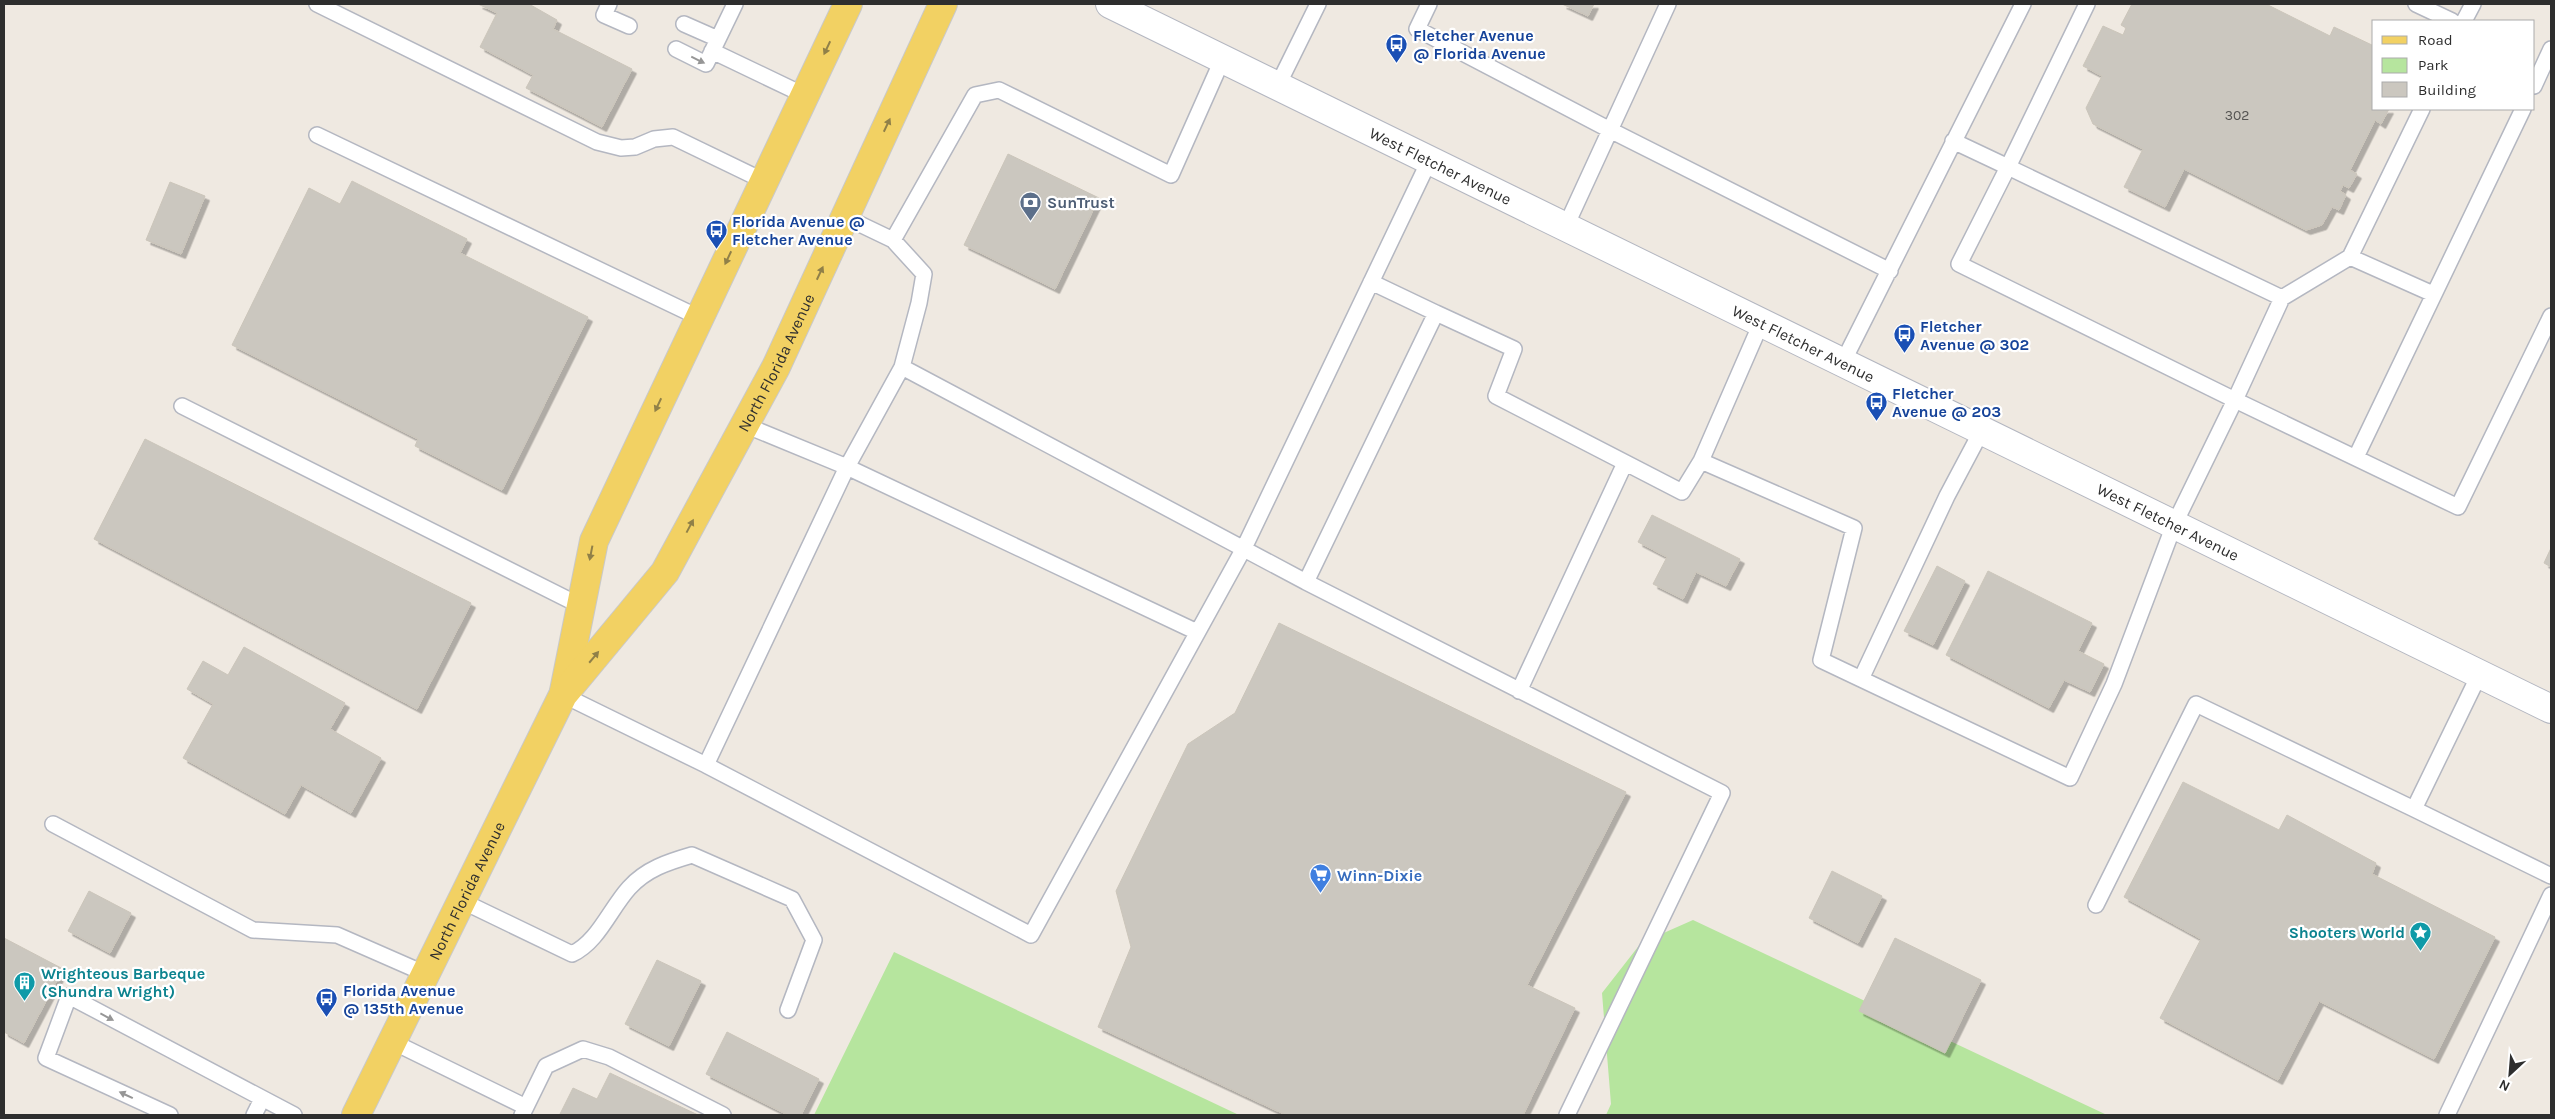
<svg xmlns="http://www.w3.org/2000/svg" width="2555" height="1119" viewBox="0 0 2555 1119" font-family="Karla,sans-serif">
	<style>
		.green { fill: #b6e59e }
		.building { fill: #cbc7bf; stroke: #cbc5ba; filter: url(#shadow) }
		.lines { fill: none; stroke-linecap: round; stroke-linejoin: round }
		.lane-casing { stroke: #b4b7c1; stroke-width: 18 }
		.secondary-casing { stroke: #b4b7c1; stroke-width: 30 }
		.primary-casing { stroke: #c9c9c9; stroke-width: 30 }
		.lane { stroke: #fff; stroke-width: 15 }
		.secondary { stroke: #fff; stroke-width: 28 }
		.primary { stroke: #f2d163; stroke-width: 28 }
		.oneway { fill: #908048 }
		.oneway2 { fill: #969696 }
		.labels { text-anchor: middle; dominant-baseline: central; stroke-width: 4.5; stroke-linejoin: round; paint-order: stroke }
		.number-label { font-size: 14px; fill: #555452 }
		.transit-label { font-size: 16px; font-weight: bold; fill: #164399; stroke: #fff; text-anchor: start }
		.street-label { font-size: 16px; fill: #2e2e2e; stroke: #fff }
		.service-label { font-size: 16px; font-weight: bold; fill: #4e5e75; stroke: #fff; text-anchor: start }
		.shop-label { font-size: 16px; font-weight: bold; fill: #366cbe; stroke: #fff; text-anchor: start }
		.culture-label { font-size: 16px; font-weight: bold; fill: #0d838f; stroke: #fff; text-anchor: end }
	</style>
	<defs>
		<filter id="shadow"><feDropShadow dx="4.5" dy="4.5" stdDeviation="0" flood-color="#0004"/></filter>
	</defs>
	<rect width="100%" height="100%" fill="#efe9e1"/>
	<path class="green" d="M1693,920l414,195h-501l5,-11 -9,-111 39,-50z
		M894,952l345,163h-425z"/>
	<path class="building" d="M478,4h51l28,16 -4,9 79,40 -30,58 -76,-39 7,-13 -53,-28 17,-34z
		M1562,4h32l-6,12z
		M2132,4h134l64,32 4,-9 40,19v63h15l-8,15 -6,-4 -25,50 7,4 -8,14 -6,-3 -3,6 6,4 -7,15 -7,-3 -10,18 -16,5 -122,-61 -19,38 -41,-20 19,-38 -50,-25 -7,-16 16,-32 -19,-10 20,-40 20,9 3,-7 -5,-3z
		M1008,154l91,44 -44,91 -91,-44z
		M352,181l115,58 -7,14 128,64 -86,173 -87,-44 3,-7 -186,-94 77,-157 31,16z
		M170,182l35,14 -24,58 -35,-14z
		M145,439l326,164 -54,106 -323,-170z
		M1652,515l88,44 -14,27 -30,-14 -13,27 -30,-15 14,-27 -29,-15z
		M2551,548v19l-7,-4z
		M1937,566l28,15 -32,64 -29,-14z
		M1988,571l104,52 -14,28 26,13 -14,28 -26,-12 -15,28 -103,-53z
		M1279,623l347,169 -99,193 48,23 -52,107h-237l-188,-88 33,-80 -15,-56 72,-147 47,-31z
		M244,647l101,56 -15,26 51,29 -30,55 -50,-28 -16,29 -102,-56 30,-54 -26,-15 16,-28 25,14z
		M2183,782l96,48 8,-15 89,48 -4,11 123,63 -61,122 -115,-58 -41,79 -118,-62 41,-79 -77,-42z
		M1832,871l50,25 -24,47 -49,-25z
		M89,891l42,22 -21,40 -42,-22z
		M4,938l59,31 -39,74 -20,-11z
		M1895,938l86,42 -36,73 -86,-42z
		M657,960l44,21 -32,65 -44,-22z
		M727,1032l92,47 -18,36h-13l-82,-41z
		M610,1073l88,42 -138,-1 13,-26 24,11z"/>
	<g class="lines">
		<defs>
			<path id="lane" d="M317,4l280,138 24,6 14,-1 19,-8 19,-2 91,44
				M609,4l-5,11 25,11
				M1429,4l-12,25 193,101 280,141
				M2416,4l36,17
				M2464,21l9,-17
				M684,24l34,15
				M676,49l30,15 29,-60
				M712,51l92,44
				M1278,85l40,-81
				M2534,86l17,-37
				M317,135l383,183
				M1953,141l55,26 79,-163
				M845,217l48,23 31,34 -5,29 -17,64
				M1566,226l102,-222
				M893,240l82,-145 24,-5 172,85 52,-117
				M2350,257l72,-148
				M1371,282l65,31
				M2282,298l-47,102 -276,-136 49,-97 274,131 68,-41 83,37
				M1843,362l180,-358
				M182,406l399,200
				M745,425l102,42 -141,298 325,170 213,-387 186,-389
				M1982,430l-35,66 -86,183 209,99 44,-94 60,-159 61,-125 223,107 93,-191
				M2356,457l167,-348
				M1701,461l61,-140
				M1306,582l416,211 -155,322
				M1197,632l-350,-165 55,-100 404,215 130,-269 78,36 -18,47 186,96 19,-31 153,67 -33,132 40,19
				M1519,691l106,-228
				M563,695l143,70
				M2414,809l137,67
				M53,824l200,106 84,5 89,39
				M462,901l110,53c26,-12 38,-45 57,-66 17,-19 39,-26 63,-33l100,44 22,41 -26,70
				M2096,905l100,-201 218,105 66,-136
				M393,1042l133,65
				M170,1115l-124,-57 23,-62 225,119
				M254,1115l8,-16
				M522,1115l24,-49 37,-17 26,8 114,58
				M2447,1115l104,-220"/>
			<g id="secondary">
				<path id="s1" d="M1110,4l1441,705"/>
			</g>
			<g id="primary">
				<path d="M564,691l30,-150 254,-537"/>
				<path id="s2" d="M356,1115l207,-420 102,-123 111,-205 167,-363"/>
			</g>
		</defs>
		<use href="#lane" class="lane-casing"/>
		<use href="#secondary" class="secondary-casing"/>
		<use href="#primary" class="primary-casing"/>
		<use href="#lane" class="lane"/>
		<use href="#secondary" class="secondary"/>
		<use href="#primary" class="primary"/>
	</g>
	<defs><path id="oneway-solid" d="M-6-.8H1V-3.2L6.5 0L1 3.2V.8H-6Z" transform="scale(1.25)"/></defs>
	<g class="oneway">
		<use href="#oneway-solid" transform="translate(827 48) rotate(115)"/>
		<use href="#oneway-solid" transform="translate(887 125) rotate(-65)"/>
		<use href="#oneway-solid" transform="translate(728 258) rotate(115)"/>
		<use href="#oneway-solid" transform="translate(820 273) rotate(-65)"/>
		<use href="#oneway-solid" transform="translate(658 405) rotate(115)"/>
		<use href="#oneway-solid" transform="translate(690 526) rotate(-62)"/>
		<use href="#oneway-solid" transform="translate(591 553) rotate(101)"/>
		<use href="#oneway-solid" transform="translate(594 657) rotate(-50)"/>
	</g>
	<g class="oneway2">
		<use href="#oneway-solid" transform="translate(698 60) rotate(26)"/>
		<use href="#oneway-solid" transform="translate(107 1017) rotate(28)"/>
		<use href="#oneway-solid" transform="translate(126 1095) rotate(-155)"/>
	</g>
	<defs>
		<symbol id="bus-pin" viewBox="-11 -11 22 30"><path d="M0 17L-7.5 6A9.5 9.5 0 1 1 7.5 6Z" fill="#1a4fb4" stroke="#fff"/><path d="M-5-6H5V4H4V6H2V4H-2V6H-4V4H-5ZM-3.5-4V0h7V-4ZM-3.5 1.2v1.5H-2V1.2ZM2 1.2v1.5H3.5V1.2Z" fill="#fff"/></symbol>
		<symbol id="bank-pin" viewBox="-11 -11 22 30"><path d="M0 17L-7.5 6A9.5 9.5 0 1 1 7.5 6Z" fill="#5c6f8a" stroke="#fff"/><path d="M-6-4H6V4H-6ZM0-2.3a2.3 2.3 0 1 0 0 4.6a2.3 2.3 0 1 0 0-4.6Z" fill="#fff"/></symbol>
		<symbol id="supermarket-pin" viewBox="-11 -11 22 30"><path d="M0 17L-7.5 6A9.5 9.5 0 1 1 7.5 6Z" fill="#3f7fe0" stroke="#fff"/><path d="M-6-5.5h2.5l.6 2H6L4.5 2H-2.5L-4.4-4H-6ZM-1.5 3.2a1.3 1.3 0 1 0 .1 0ZM3 3.2a1.3 1.3 0 1 0 .1 0Z" fill="#fff"/></symbol>
		<symbol id="sight-pin" viewBox="-11 -11 22 30"><path d="M0 17L-7.5 6A9.5 9.5 0 1 1 7.5 6Z" fill="#0f9aa8" stroke="#fff"/><path d="M0-6L1.8-2.2L6-1.7L2.9 1.2L3.7 5.4L0 3.3L-3.7 5.4L-2.9 1.2L-6-1.7L-1.8-2.2Z" fill="#fff"/></symbol>
		<symbol id="building-pin" viewBox="-11 -11 22 30"><path d="M0 17L-7.5 6A9.5 9.5 0 1 1 7.5 6Z" fill="#0f9aa8" stroke="#fff"/><path d="M-4-6H4V6H1V3H-1V6H-4ZM-2.5-4.3h1.7v1.8h-1.7ZM.8-4.3h1.7v1.8H.8ZM-2.5-1h1.7V.8h-1.7ZM.8-1h1.7V.8H.8Z" fill="#fff"/></symbol>
	</defs>
	<g fill-rule="evenodd">
		<use href="#bus-pin" x="1384" y="32" width="25" height="34"/>
		<use href="#bank-pin" x="1018" y="190" width="25" height="34"/>
		<use href="#bus-pin" x="704" y="218" width="25" height="34"/>
		<use href="#bus-pin" x="1892" y="322" width="25" height="34"/>
		<use href="#bus-pin" x="1864" y="390" width="25" height="34"/>
		<use href="#supermarket-pin" x="1308" y="862" width="25" height="34"/>
		<use href="#sight-pin" x="2408" y="920" width="25" height="34"/>
		<use href="#building-pin" x="12" y="970" width="25" height="34"/>
		<use href="#bus-pin" x="314" y="986" width="25" height="34"/>
	</g>
	<g class="labels">
		<g class="number-label">
			<text x="2237" y="115">302</text>
		</g>
		<g class="transit-label">
			<text x="1413" y="35">Fletcher Avenue<tspan x="1413" dy="18">@ Florida Avenue</tspan></text>
			<text x="732" y="221">Florida Avenue @<tspan x="732" dy="18">Fletcher Avenue</tspan></text>
			<text x="1920" y="326">Fletcher<tspan x="1920" dy="18">Avenue @ 302</tspan></text>
			<text x="1892" y="393">Fletcher<tspan x="1892" dy="18">Avenue @ 203</tspan></text>
			<text x="343" y="990">Florida Avenue<tspan x="343" dy="18">@ 135th Avenue</tspan></text>
		</g>
		<g class="street-label">
			<text stroke="none"><textPath href="#s1" startOffset="368">West Fletcher Avenue</textPath></text>
			<text stroke="none"><textPath href="#s1" startOffset="772">West Fletcher Avenue</textPath></text>
			<text stroke="none"><textPath href="#s2" startOffset="865">North Florida Avenue</textPath></text>
			<text stroke="none"><textPath href="#s1" startOffset="1178">West Fletcher Avenue</textPath></text>
			<text stroke="none"><textPath href="#s2" startOffset="250">North Florida Avenue</textPath></text>
		</g>
		<g class="service-label">
			<text x="1047" y="202">SunTrust</text>
		</g>
		<g class="shop-label">
			<text x="1337" y="875">Winn-Dixie</text>
		</g>
		<g class="culture-label">
			<text x="2405" y="932">Shooters World</text>
			<text x="41" y="973" text-anchor="start">Wrighteous Barbeque<tspan x="41" dy="18">(Shundra Wright)</tspan></text>
		</g>
	</g>
	<rect width="2555" height="1119" fill="none" stroke="#2e2e2e" stroke-width="10"/>
	<rect x="2372" y="20" width="162" height="90" fill="#ffffff" stroke="#ababab"/>
	<rect x="2382" y="36" width="25" height="8" fill="#f2d163" stroke="#ababab"/>
	<text x="2418" y="45" font-size="15" fill="#2e2e2e">Road</text>
	<rect x="2382" y="58" width="25" height="15" fill="#b6e59e" stroke="#ababab"/>
	<text x="2418" y="70" font-size="15" fill="#2e2e2e">Park</text>
	<rect x="2382" y="82" width="25" height="15" fill="#cbc7bf" stroke="#ababab"/>
	<text x="2418" y="95" font-size="15" fill="#2e2e2e">Building</text>
	<g transform="translate(2510 1074) rotate(206)" stroke="#ffffff" stroke-width="4" paint-order="stroke">
	<path d="M0-4L9 19L0 12L-9 19Z" fill="#2e2e2e"/>
	<text y="-8" font-size="14" font-weight="bold" text-anchor="middle" fill="#2e2e2e">N</text>
	</g>
</svg>
